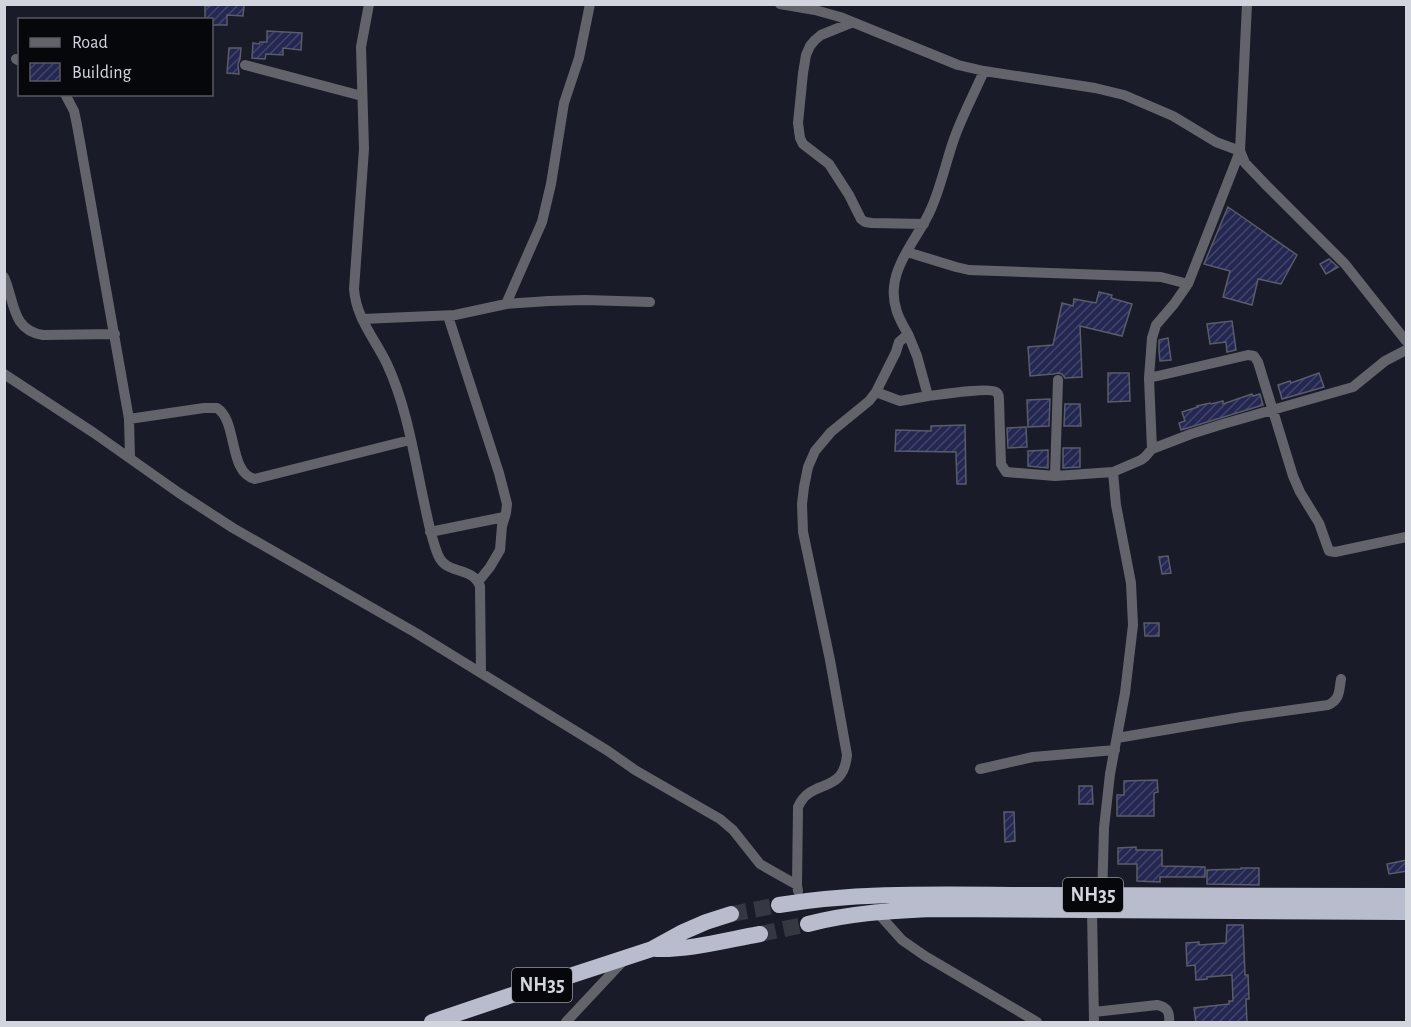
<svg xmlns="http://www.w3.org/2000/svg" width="1411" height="1027" viewBox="0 0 1411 1027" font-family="'Alegreya Sans',sans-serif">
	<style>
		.building { fill: url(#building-hatch); stroke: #595c6a; stroke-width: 1.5 }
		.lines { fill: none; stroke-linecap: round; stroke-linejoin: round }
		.trunk-tunnel { stroke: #353743; stroke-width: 16; stroke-dasharray: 16 8; stroke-linecap: butt }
		.minor { stroke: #63646b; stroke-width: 10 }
		.trunk { stroke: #b9bccc; stroke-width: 16 }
		.labels { text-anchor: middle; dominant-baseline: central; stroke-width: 5; stroke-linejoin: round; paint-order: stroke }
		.shield { fill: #06070b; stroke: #96979f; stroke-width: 1.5 }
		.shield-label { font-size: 20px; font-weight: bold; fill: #d3d5de }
	</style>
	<defs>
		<pattern id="building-hatch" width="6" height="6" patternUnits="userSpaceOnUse" patternTransform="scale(1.5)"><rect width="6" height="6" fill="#242752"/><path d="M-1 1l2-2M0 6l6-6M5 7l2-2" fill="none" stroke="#43456a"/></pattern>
	</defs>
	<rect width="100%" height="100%" fill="#191b28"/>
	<path class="building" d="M229,4l15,1 -1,11 -16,-1v10h-15v-5h-7v-14z
		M267,31l35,2 -1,17 -18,-2v7l-17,-1 -1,5 -13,-1 1,-15 6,1 1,-2h7z
		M229,48h12l-1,11 -2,5 1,10 -12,-1z
		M1228,207l69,48 -16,29 -23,-5 -6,26 -29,-8 7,-26 -26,-7z
		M1329,259l9,8 -12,7 -6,-10z
		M1099,292l13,3 -1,3 21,6 -10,32 -42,-10 2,51 -17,1 -3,-4 -4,-1 -5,1 -23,2 -2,-29 25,-2 9,-42 11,3 1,-7 22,4z
		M1232,321l4,29 -9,2 -1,-10 -16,2 -3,-20z
		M1168,338l3,22 -11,1 -1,-10v-11z
		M1108,373h21l1,28 -22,1z
		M1319,373l5,14 -42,12 -4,-14 12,-4 1,2z
		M1252,394l1,2 7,-2 3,11 -82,25 -2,-7 6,-2 -3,-9 16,-5 -1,-1 13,-3 1,1 12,-3v3z
		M1050,399l-1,27 -21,1 -1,-27z
		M1065,404h15l1,22h-17z
		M965,425l1,59h-9l-1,-32 -61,-1 1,-21 35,1v-5z
		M1026,427l1,20 -19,1 -1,-20z
		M1063,448h17v19l-17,1z
		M1048,450v18l-20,-2v-15z
		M1168,556l3,17 -9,1 -3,-17z
		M1144,623h15v13h-14z
		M1157,780l1,12 -4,1v23h-37v-21h7v-14z
		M1079,786h13l1,18h-14z
		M1004,812h10l1,29 -10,1z
		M1136,847v3h26v16l43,1v10h-45v5l-23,-1v-17h-19v-16z
		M1407,860v11l-18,3 -2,-10z
		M1241,868h18v17l-52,-1v-14l34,-1z
		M1227,925h16l2,50h3l1,24h-3l1,24h-51l-2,-15 35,-4v-3h4l-1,-26 -25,2v2l-11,1 -1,-15 -8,1 -1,-23 13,-1v3l27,-2z"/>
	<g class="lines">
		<path class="trunk-tunnel" d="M731,914l48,-9
			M760,934l48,-10"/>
		<path class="minor" d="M369,4l-8,43 3,102 -10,140c2,29 21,50 33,75 20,43 27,92 37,138 4,18 7,36 14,53 9,21 33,10 42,31l1,87
			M780,4l35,6 25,7 118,48 26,6 111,17 29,7 49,21 43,26 24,9 5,12 22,23 78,78 61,77
			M853,22l-32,13 -6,5 -5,6 -4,9 -3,18 -5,50 2,15 3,6 26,20 20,31 12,24 4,3 7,1 52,1
			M16,59l4,2
			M245,65l117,31
			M65,94l9,17 3,14 52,294 1,39
			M907,252l49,15 13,3 192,7 27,7
			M4,277c11,24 7,53 39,58l72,-1
			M506,304l36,-82 9,-38 13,-81 15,-45 11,-54
			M448,316l51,157 8,31 -1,9 -4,13 -2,24 -10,17 -12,15
			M362,319l93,-4 51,-11 43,-3 36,-1 65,2
			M908,334l9,22 11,40c10,-1 62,-9 68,-4 3,2 3,5 3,9l2,63 5,8 49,4 58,-4 28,-12 4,-3 7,-8 -3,-71 3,-40 4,-13 18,-21 14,-20 52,-133 7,-147
			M4,374l90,59 85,60 54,35 183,105 192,118 27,19 85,49 13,11 27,34 37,21
			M1149,378l99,-23 6,1 4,6 35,114 7,16 19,31 10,28 6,1 71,-15
			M876,392l24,9 28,-5
			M129,419l75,-11h13c21,13 11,65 38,71l155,-39
			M1152,449l39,-15 32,-10 130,-37 32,-26 21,-11
			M1055,476l3,-96
			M430,532l74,-15
			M1117,738l124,-21 87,-12c12,-5 11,-14 13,-26
			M980,769l53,-12 82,-7
			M798,891l-1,-6 1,-78c13,-30 45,-11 49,-52l-17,-95 -27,-128 -1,-28 2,-17 4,-20 7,-16 16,-19 38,-31 7,-9 20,-40 3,-10 9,-8c-9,-15 -16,-29 -14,-47 2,-27 27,-54 37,-78 10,-23 15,-47 23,-70 8,-23 20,-45 30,-68
			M1102,900l2,-72 6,-54 15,-81 8,-68 -2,-42 -15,-78 -3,-33
			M876,911l26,29 23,16 112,66
			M1092,911l2,111
			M1094,1012l63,-7c11,2 13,8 12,17
			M566,1022l58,-62"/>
		<path class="trunk" d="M779,905c85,-14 173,-10 259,-10 123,0 246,0 368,1
			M808,924c42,-11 80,-13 123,-15l475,3
			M656,949c35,1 70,-9 104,-15
			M432,1022l107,-36 113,-37 31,-17 23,-10 25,-8"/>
	</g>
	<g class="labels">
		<g class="shield">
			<rect x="1063" y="878" width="60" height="34" rx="4.5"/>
			<rect x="512" y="968" width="60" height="34" rx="4.5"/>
		</g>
		<g class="shield-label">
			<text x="1093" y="895">NH35</text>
			<text x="542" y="985">NH35</text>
		</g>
	</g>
	<rect width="1411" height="1027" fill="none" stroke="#d3d5de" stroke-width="12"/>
	<rect x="18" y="18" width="195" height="78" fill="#06070b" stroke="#58595f" stroke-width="1.5"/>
	<rect x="30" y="38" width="30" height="9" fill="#63646b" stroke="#58595f" stroke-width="1.5"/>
	<text x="72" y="48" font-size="18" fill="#d3d5de">Road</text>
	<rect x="30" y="63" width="30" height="18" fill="url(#building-hatch)" stroke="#58595f" stroke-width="1.5"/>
	<text x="72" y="78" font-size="18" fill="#d3d5de">Building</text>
</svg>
